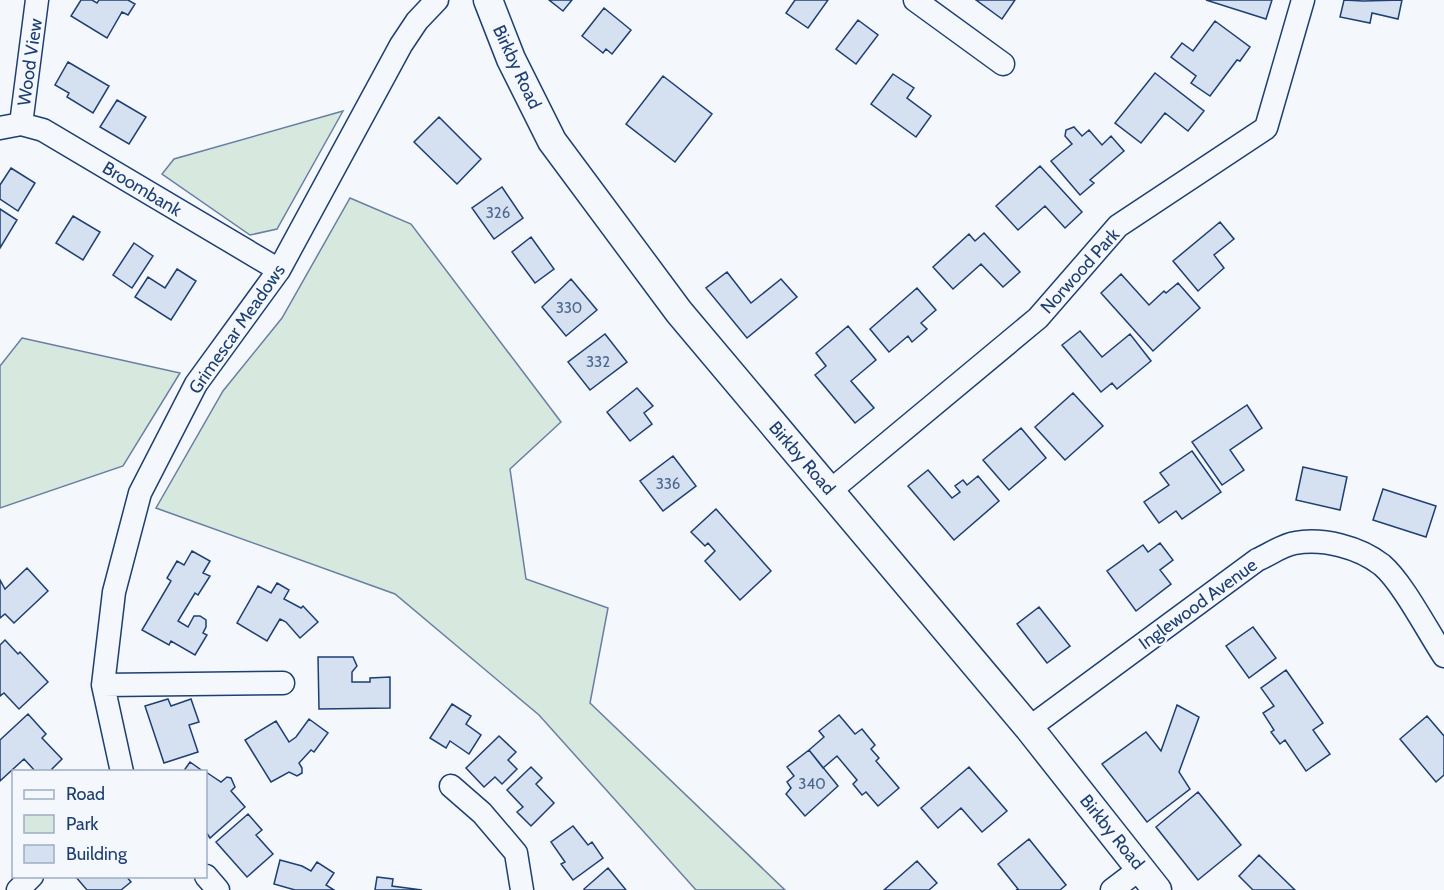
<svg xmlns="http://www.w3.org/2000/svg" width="1444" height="890" viewBox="0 0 1444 890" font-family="Cabin,sans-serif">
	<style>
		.green { fill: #d7e8df; stroke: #687fa3; stroke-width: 1.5 }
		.building { fill: #d5e0f0; stroke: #1d3f73; stroke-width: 1.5 }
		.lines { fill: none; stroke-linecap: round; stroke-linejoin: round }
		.minor-casing { stroke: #1d3f73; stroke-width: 25 }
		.tertiary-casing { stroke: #1d3f73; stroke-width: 31 }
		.minor { stroke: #f4f7fb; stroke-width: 22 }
		.tertiary { stroke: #f4f7fb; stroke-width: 28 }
		.labels { text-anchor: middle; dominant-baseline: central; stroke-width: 4.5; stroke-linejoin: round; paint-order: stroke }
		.number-label { font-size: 15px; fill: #4b6792 }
		.street-label { font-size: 18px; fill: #1d3f73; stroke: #f4f7fb }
	</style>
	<rect width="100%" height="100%" fill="#f4f7fb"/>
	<path class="green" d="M343,111l-66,118 -27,6 -88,-61 12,-15z
		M350,198l61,26 150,198 -51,47 16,110 82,29 -18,95 195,187h-89l-157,-175 -144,-121 -239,-86 67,-117 59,-73z
		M22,338l158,35 -57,93 -123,42v-142z"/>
	<path class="building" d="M81,0h11l5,3 2,-3h29l7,4 -7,11 -6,-3 -15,26 -36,-22z
		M549,0h23l-9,11z
		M795,0h33l-20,28 -22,-15z
		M976,0h39l-13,19z
		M1206,0h66l-6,19z
		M1344,0l19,1 39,-1 -4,19 -26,-6 -2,10 -30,-6z
		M604,8l27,22 -19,24 -6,-5 -3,4 -21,-17z
		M858,20l20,15 -22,29 -20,-15z
		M1215,21l35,26 -10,14 -3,-1 -27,36 -19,-13 5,-7 -25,-19 11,-14 11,8z
		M68,62l41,24 -16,27 -26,-16 2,-4 -14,-8z
		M1155,73l49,38 -16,20 -23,-18 -24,30 -26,-20z
		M893,74l21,14 -7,10 24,18 -15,21 -45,-33z
		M663,76l49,38 -37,48 -49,-38z
		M117,100l29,17 -17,27 -29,-17z
		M439,117l42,42 -24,25 -43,-42z
		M1074,127l8,9 7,-6 13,15 9,-9 13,15 -34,29 4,3 -14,12 -29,-34 21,-17 -7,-8 1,-6z
		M1040,166l42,46 -17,16 -20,-22 -27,24 -22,-24z
		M11,168l24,15 -17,28 -18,-12v-14z
		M502,187l21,31 -29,21 -22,-31z
		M0,209l17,11 -17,28z
		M73,216l27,16 -17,28 -27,-17z
		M1220,222l14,17 -20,16 10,13 -26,23 -25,-30z
		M984,233l36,39 -17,15 -22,-23 -28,25 -20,-22 36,-33 6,7z
		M531,237l23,32 -19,14 -23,-31z
		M134,243l19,13 -21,32 -19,-13z
		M177,269l19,12 -25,39 -36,-23 13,-20 17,11z
		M727,272l24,31 30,-24 16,18 -50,41 -41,-50z
		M1121,274l28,31 15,-14 2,2 12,-10 22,25 -47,43 -52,-58z
		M571,279l26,31 -31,26 -24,-29z
		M917,288l19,22 -15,13 6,6 -15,13 -4,-6 -19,16 -19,-23z
		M848,326l28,34 -25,21 23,27 -19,15 -40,-48 11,-9 -10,-13z
		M1080,331l22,26 28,-23 21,27 -34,28 -5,-6 -11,9 -39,-47z
		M605,334l22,28 -37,28 -22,-28z
		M637,388l16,18 -9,7 8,11 -22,17 -23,-29z
		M1073,393l30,33 -38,34 -30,-33z
		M1247,405l15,23 -32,22 14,20 -22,15 -30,-43z
		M1021,428l25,30 -37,32 -26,-30z
		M1192,451l29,41 -39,27 -6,-8 -17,12 -15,-21 25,-17 -9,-12z
		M673,456l23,30 -33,25 -23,-30z
		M1303,467l44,10 -7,33 -44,-10z
		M928,470l24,28 8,-6 -5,-6 8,-6 4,5 11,-9 21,25 -45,39 -46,-54z
		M1383,489l53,17 -10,31 -53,-17z
		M716,509l55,62 -31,29 -35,-39 10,-10 -7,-8 -3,3 -14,-14z
		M1160,543l13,17 -13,10 11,14 -35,27 -29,-40 36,-26 5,7z
		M192,551l18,10 -7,12 7,3 -12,19 -3,-2 -17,28 10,6 6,-11h6l6,4v7l-3,6 4,2 -12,20 -24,-14 -2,4 -27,-15 29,-49 -4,-3 10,-17 7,4z
		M27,568l21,23 -34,32 -9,-9 -5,4v-38l5,9z
		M277,583l12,7 -5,9 17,9 2,-2 15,16 -18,16 -14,-16 -6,-3 -13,22 -30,-18 21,-37 13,7z
		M1039,607l31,39 -23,17 -30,-39z
		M1253,627l23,31 -27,20 -23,-32z
		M5,640l13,14 2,-2 28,30 -29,27 -15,-16 -4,3v-51z
		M318,657h35l4,9 -5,6v10h18v-4l20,-1v31l-71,1z
		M1286,670l37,53 -10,7 17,24 -24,17 -21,-31 -5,4 -9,-12 3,-2 -11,-17 11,-7 -13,-18z
		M168,699l3,7 20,-7 8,23 -10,3 9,27 -34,11 -19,-57z
		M452,704l19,12 -5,8 15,11 -12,19 -19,-13 -4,7 -16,-10z
		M1177,705l22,12 -20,55 11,17 -43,33 -45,-58 44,-32 15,19z
		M28,714l18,20 -4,4 20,21 -10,10 -1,3h-15l-12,-13 -24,22v-41z
		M839,715l16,19 7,-5 13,16 -4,4 8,9 -3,3 23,27 -21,18 -12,-14 -4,3 -9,-11 4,-4 -20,-24 -14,12 -14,-18 15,-13 -5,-6z
		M1427,716l17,20v39l-8,7 -36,-43z
		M309,719l19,14 -14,19 -3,-2 -12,13 3,5v5l-5,3 -8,-4 -18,10 -26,-42 31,-19 13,21 7,-5z
		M499,736l17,16 -8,8 9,9 -15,15 -7,-7 -11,10 -18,-19z
		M809,750l29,36 -33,30 -19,-22 5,-6 -4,-6 7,-6 -7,-9z
		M190,762l14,10h-21z
		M531,767l11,11 -6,6 18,19 -23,23 -14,-14 6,-5 -16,-17z
		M969,767l38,44 -25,21 -21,-24 -23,20 -17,-20z
		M206,772l15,10 6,-5 4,1 4,9 -4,4 14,16 -35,31 -4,-6z
		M1198,792l43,53 -43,35 -42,-53z
		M248,814l14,16 -6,5 17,19 -26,23 -31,-35z
		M573,826l15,19 4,-3 11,16 -30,22 -12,-16 4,-2 -14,-20z
		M1029,839l37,46 -6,5h-44l2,-1 -20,-25z
		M1259,855l36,35h-42l-14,-14z
		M280,860l22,6 9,5 6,-9 17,11 -8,12 8,5h-39l-21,-6z
		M917,861l20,22 -8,7h-45z
		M608,868l18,22h-42v-1z
		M75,876h51l5,6 -10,8h-34z
		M377,877l16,2 -1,7 30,4h-47z"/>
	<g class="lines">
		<defs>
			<path id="minor" d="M915,0l88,64
				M21,124l16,-124
				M0,128l21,-4 22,6 236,140
				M830,491l208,-173 80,-92 148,-98 37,-128
				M103,685l180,-2
				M1029,728l228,-168c12,-5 25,-15 38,-17 28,-5 64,4 87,22 21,18 46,67 62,91
				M122,772l-19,-87 11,-93 26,-99 56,-109 83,-114 122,-225 16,-24 20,-21
				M451,786l31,27 34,40 6,37
				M206,876l12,14
				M18,890l14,-14
				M1112,890l29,-22"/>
			<path id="tertiary" d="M488,0l23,59 41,82 127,171 350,416 128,162"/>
		</defs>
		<use href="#minor" class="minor-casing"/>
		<use href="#tertiary" class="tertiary-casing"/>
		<use href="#minor" class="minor"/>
		<use href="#tertiary" class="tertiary"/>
	</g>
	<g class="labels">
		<g class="number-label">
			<text x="498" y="213">326</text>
			<text x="569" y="308">330</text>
			<text x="598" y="362">332</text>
			<text x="668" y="484">336</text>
			<text x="812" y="784">340</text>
		</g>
		<g class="street-label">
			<text transform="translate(30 62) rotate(-82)">Wood View</text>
			<text transform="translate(517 67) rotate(65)">Birkby Road</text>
			<text transform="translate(142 189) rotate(31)">Broombank</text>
			<text transform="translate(1080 271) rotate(-48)">Norwood Park</text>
			<text transform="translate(237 329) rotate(-55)">Grimescar Meadows</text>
			<text transform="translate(802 458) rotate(49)">Birkby Road</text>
			<text transform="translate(1198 604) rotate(-36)">Inglewood Avenue</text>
			<text transform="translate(1112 832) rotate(51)">Birkby Road</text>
		</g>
	</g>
	<rect x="12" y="770" width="195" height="108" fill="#f4f7fb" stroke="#9eadc5" stroke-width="1.5"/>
	<rect x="24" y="790" width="30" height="9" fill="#f4f7fb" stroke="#9eadc5" stroke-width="1.5"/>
	<text x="66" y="800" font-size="18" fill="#1d3f73">Road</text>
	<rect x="24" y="815" width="30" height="18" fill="#d7e8df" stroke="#9eadc5" stroke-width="1.5"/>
	<text x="66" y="830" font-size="18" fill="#1d3f73">Park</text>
	<rect x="24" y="845" width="30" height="18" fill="#d5e0f0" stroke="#9eadc5" stroke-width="1.5"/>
	<text x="66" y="860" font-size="18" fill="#1d3f73">Building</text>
</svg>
